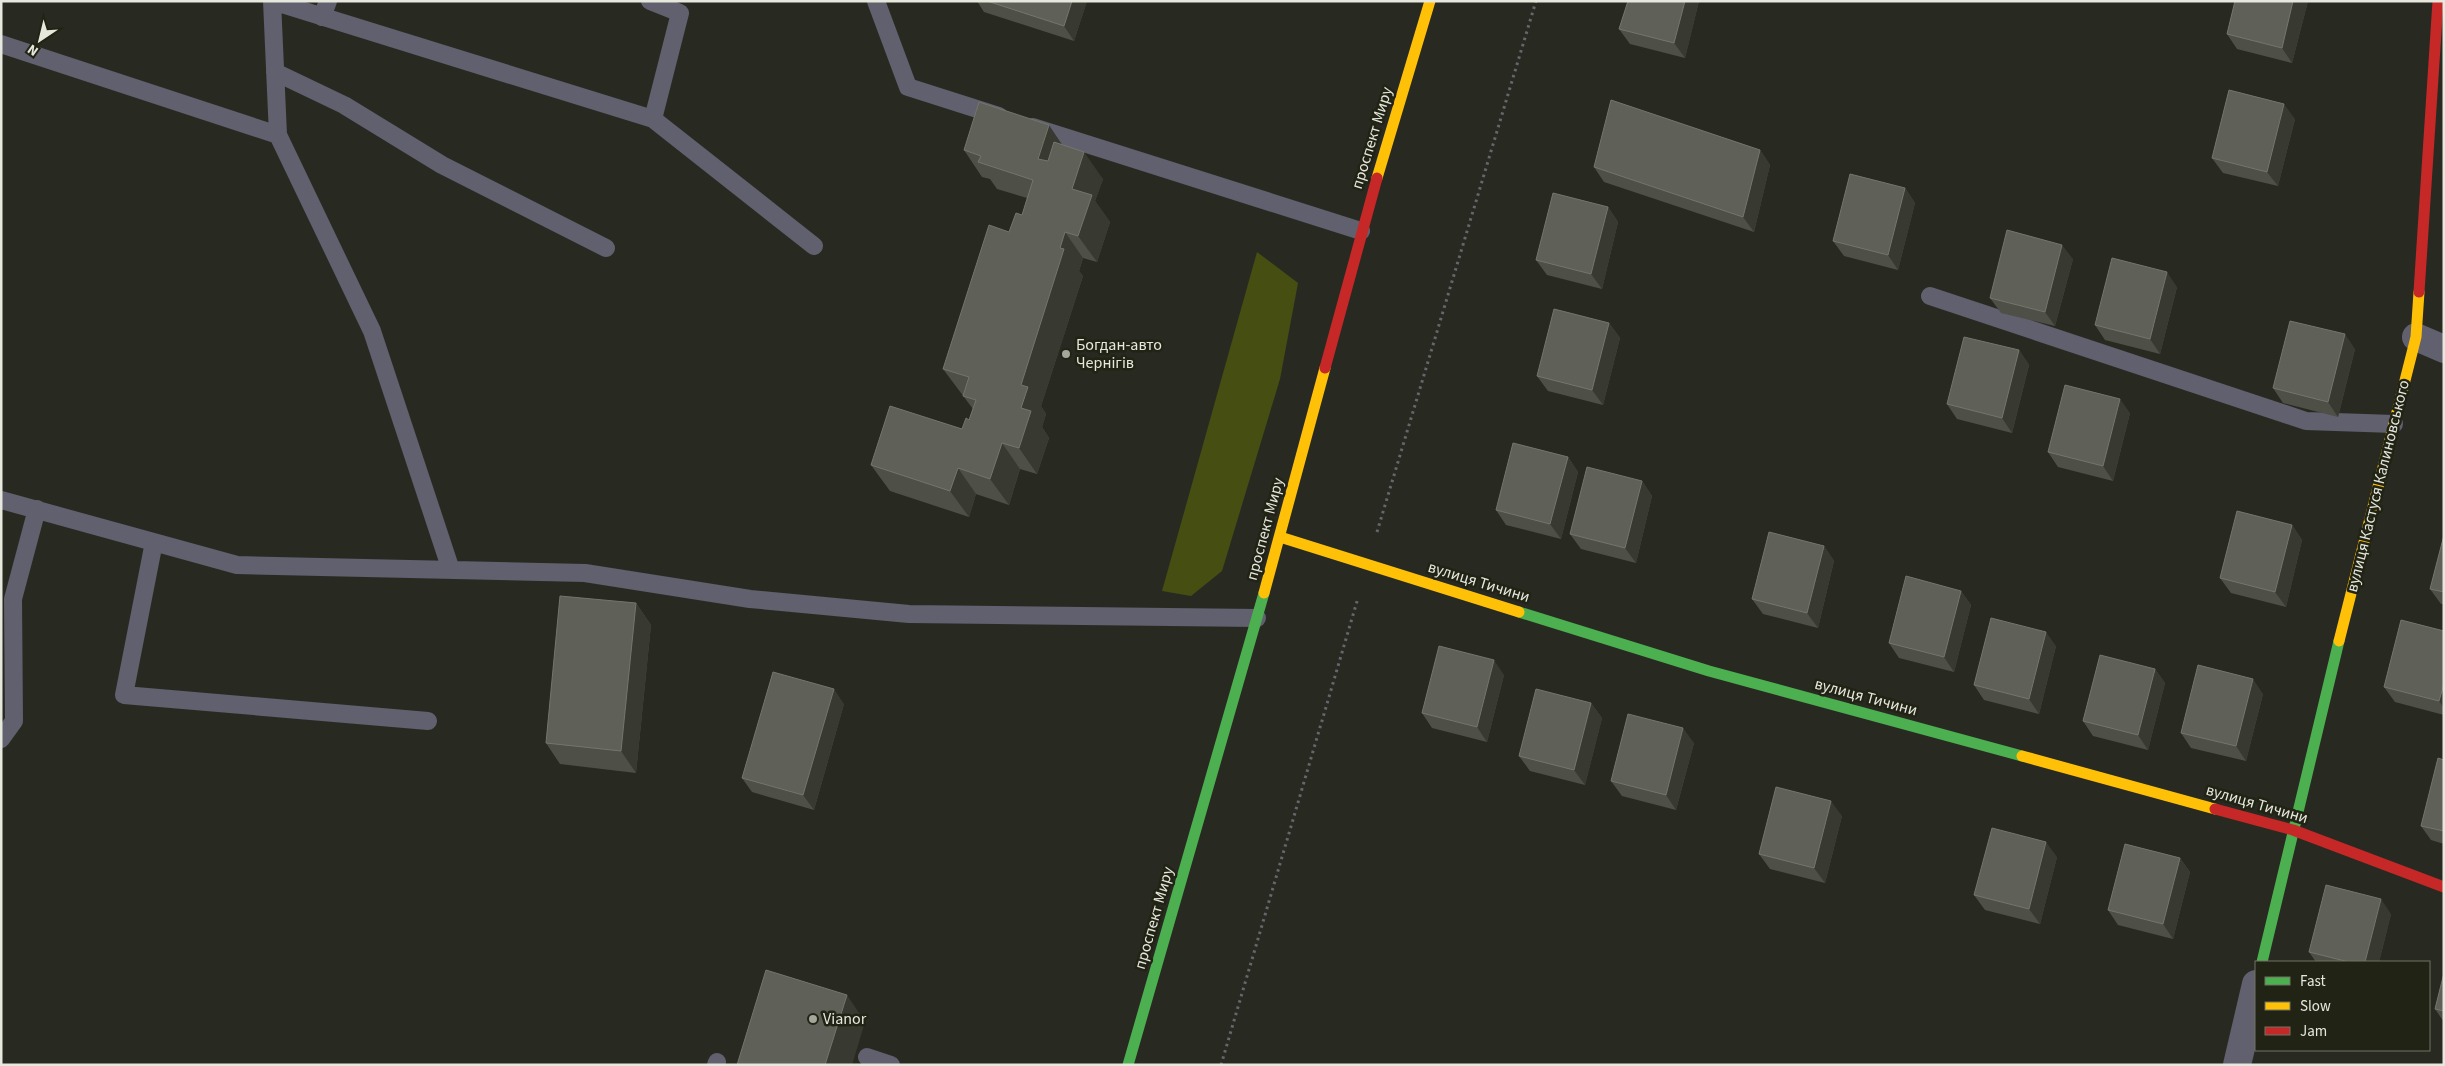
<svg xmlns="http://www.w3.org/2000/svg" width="2445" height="1066" viewBox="0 0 2445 1066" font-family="'Source Sans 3',sans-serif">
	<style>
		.grass { fill: #464e12 }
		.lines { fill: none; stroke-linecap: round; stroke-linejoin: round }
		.path { stroke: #66666d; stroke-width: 3; stroke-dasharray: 2.5 4; stroke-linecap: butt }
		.lane { stroke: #60606e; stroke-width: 18 }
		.street { stroke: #60606e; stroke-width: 28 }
		.fast { stroke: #4caf50; stroke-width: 11 }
		.slow { stroke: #ffc107; stroke-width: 11 }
		.jam { stroke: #c62828; stroke-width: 11 }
		.wall { fill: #4e5048 }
		.shaded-wall { fill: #383a32 }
		.building { fill: #5f6158; stroke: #74766d }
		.poi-dot { fill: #a4a69c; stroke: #212314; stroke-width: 2 }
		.labels { text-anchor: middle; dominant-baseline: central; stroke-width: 5; stroke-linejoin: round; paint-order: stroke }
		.street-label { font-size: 16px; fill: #e6e8de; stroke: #212314 }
		.poi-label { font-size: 16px; fill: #e6e8de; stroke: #212314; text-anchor: start }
	</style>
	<rect width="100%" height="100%" fill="#282a22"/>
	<path class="grass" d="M1257,252l41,31 -18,96 -58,192 -31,25 -29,-5z"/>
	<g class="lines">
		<path class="path" d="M1377,532l159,-531
			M1221,1065l137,-467"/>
		<path class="lane" d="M272,1l6,134 94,196 79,239
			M272,1l381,118 27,-106 -30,-12
			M876,1l32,86 91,29
			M322,17l6,-16
			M1,44l277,91
			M275,72l69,33 98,60 164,83
			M653,119l161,127
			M1033,127l328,104
			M1930,296l376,125 88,3
			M1,500l236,65 348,8 165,26 159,15 348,4
			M154,542l-30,153 304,26
			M1,739l13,-18 -1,-122 24,-90
			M867,1057l24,8
			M716,1065l1,-3"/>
		<path class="street" d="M2416,337l28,12
			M2237,1065l19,-81"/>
		<path class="fast" d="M1519,612l190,59 313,85
			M2262,962l77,-321
			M1128,1065l136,-472"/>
		<path class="slow" d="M1377,178l53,-177
			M1280,537l239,75
			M1264,593l61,-225
			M2339,641l77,-304 3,-45
			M2022,756l193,53"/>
		<path class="jam" d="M2419,292l19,-291
			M1325,368l52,-190
			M2215,809l78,21 151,57"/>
	</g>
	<path class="wall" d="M977,1h110l-13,40 -90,-29z
		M1628,1h71l-14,57 -55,-14 -11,-15z
		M2235,1h73l-16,62 -55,-14 -10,-15z
		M2295,119l-17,67 -55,-13 -11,-15z
		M1063,145l40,34 -8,22 15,21 -13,40 -14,-4 -4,13 4,5 -42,130 5,8 -4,13 7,11 -12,36 -17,-5 -11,36 -33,-11 -7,23 -79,-26 -19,-26 91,-36 7,-9 4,-11 -30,-40 66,-137 13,-17 5,-17 -30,-9 -7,-10 -8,-2 -18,-27z
		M1760,150l10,15 -16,67 -150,-50 -10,-15z
		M1905,188l10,15 -17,67 -54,-14 -11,-15z
		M1608,207l10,15 -16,67 -55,-14 -11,-15z
		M2073,259l-18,67 -54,-13 -11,-15z
		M2177,287l-17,67 -55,-14 -10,-15z
		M1609,323l11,15 -17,67 -55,-14 -11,-15z
		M2355,349l-17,68 -55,-14 -10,-15z
		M2019,350l10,15 -17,68 -55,-14 -10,-15z
		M2130,413l-17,68 -55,-14 -10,-15z
		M1568,457l10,15 -17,67 -55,-14 -10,-15z
		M1642,481l10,15 -16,67 -55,-14 -11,-15z
		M2292,525l10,15 -16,67 -55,-14 -11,-15z
		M2444,535v69h-3l-11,-15z
		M1824,546l10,15 -16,67 -55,-14 -11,-15z
		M1961,591l10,14 -17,67 -55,-14 -10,-15z
		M636,603l15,22 -15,148 -76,-9 -14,-21z
		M2444,631v84l-49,-13 -11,-15z
		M2056,646l-17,68 -55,-14 -10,-15z
		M2155,669l10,14 -17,67 -55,-14 -10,-15z
		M1504,675l-17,67 -55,-14 -10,-15z
		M2263,694l-17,67 -55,-13 -10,-15z
		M1591,703l11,15 -17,67 -55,-14 -11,-15z
		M844,704l-30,106 -62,-18 -10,-14z
		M1694,743l-18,67 -54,-14 -11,-15z
		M2444,760v84l-13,-4 -10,-14z
		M1842,816l-17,67 -55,-14 -11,-15z
		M2057,857l-17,67 -55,-14 -11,-15z
		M2180,858l10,14 -17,67 -55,-14 -10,-15z
		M2391,914l-12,48h-63l-7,-10z
		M2444,973v49l-9,-13z"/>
	<path class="shaded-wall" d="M1072,1h15l-13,40 -10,-15z
		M1685,1h14l-14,57 -11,-15z
		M2293,1h15l-16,62 -10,-15z
		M2284,104l11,15 -17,67 -11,-14z
		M1049,125l18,27 -10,33 -19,-26z
		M1760,150l10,15 -16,67 -11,-15z
		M1084,152l19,27 -8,22 15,21 -13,40 -19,-26 -6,-47z
		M1905,188l10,15 -17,67 -10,-15z
		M1608,207l10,15 -16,67 -11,-15z
		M1065,232l18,26 -4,13 4,5 -42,130 5,8 -4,13 7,11 -12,36 -18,-26 2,-40v-23z
		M2062,245l11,14 -18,67 -10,-14z
		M2167,272l10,15 -17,67 -10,-15z
		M1609,323l11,15 -17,67 -11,-15z
		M2345,334l10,15 -17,68 -10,-15z
		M2019,350l10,15 -17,68 -10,-15z
		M2120,399l10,14 -17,68 -10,-15z
		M1002,443l18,26 -11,36 -19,-26z
		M1568,457l10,15 -17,67 -11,-15z
		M958,468l18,26 -7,23 -19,-26z
		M1642,481l10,15 -16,67 -11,-15z
		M2292,525l10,15 -16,67 -11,-15z
		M1824,546l10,15 -16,67 -11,-15z
		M1961,591l10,14 -17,67 -10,-15z
		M636,603l15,22 -15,148 -15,-22z
		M2046,632l10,14 -17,68 -10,-15z
		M1494,660l10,15 -17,67 -10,-15z
		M2155,669l10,14 -17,67 -10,-15z
		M2253,679l10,15 -17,67 -10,-15z
		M2444,684v24l-5,-7z
		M834,689l10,15 -30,106 -11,-15z
		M1591,703l11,15 -17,67 -11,-15z
		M1683,728l11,15 -18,67 -10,-15z
		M1831,801l11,15 -17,67 -11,-15z
		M2046,842l11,15 -17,67 -11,-15z
		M2180,858l10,14 -17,67 -10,-15z
		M2381,899l10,15 -12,48h-14z
		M847,995l18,27 -13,43h-27z"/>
	<path class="building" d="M987,1h85l-8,25z
		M1628,1h57l-11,42 -55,-14z
		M2235,1h58l-11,47 -55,-14z
		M2229,90l55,14 -17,68 -55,-14z
		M1611,100l149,50 -17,67 -149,-50z
		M979,102l70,23 -11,34 10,2 6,-19 30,10 -12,37 20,6 -14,41 -13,-4 -5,16 4,1 -43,136 7,2 -7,21 10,3 -12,37 -17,-5 -12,36 -32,-11 -8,23 -79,-26 19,-59 72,23 4,-11 3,2 7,-20 -13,-4 6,-19 -26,-8 46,-144 20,7 7,-19 6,2 11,-35 -55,-18 3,-6 -17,-6z
		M1850,174l55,14 -17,67 -55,-14z
		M1553,193l55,14 -17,67 -55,-14z
		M2007,230l55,15 -17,67 -55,-14z
		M2112,258l55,14 -17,67 -55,-14z
		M1554,309l55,14 -17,67 -55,-14z
		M2290,321l55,13 -17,68 -55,-14z
		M1964,337l55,13 -17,68 -55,-14z
		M2065,385l55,14 -17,67 -55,-14z
		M1513,443l55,14 -18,67 -54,-14z
		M1587,467l55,14 -17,67 -55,-14z
		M2237,511l55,14 -17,67 -55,-14z
		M1769,532l55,14 -17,67 -55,-14z
		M2444,535v57l-14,-3z
		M1906,576l55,15 -17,66 -55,-14z
		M560,596l76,7 -15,148 -75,-8z
		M1991,618l55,14 -17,67 -55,-14z
		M2401,620l43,11v53l-5,17 -55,-14z
		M1439,646l55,14 -17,67 -55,-14z
		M2100,655l55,14 -17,66 -55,-14z
		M2198,665l55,14 -17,67 -55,-13z
		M773,672l61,17 -31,106 -61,-17z
		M1536,689l55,14 -17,67 -55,-14z
		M1628,714l55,14 -17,67 -55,-14z
		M2438,758l6,2v71l-23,-5z
		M1776,787l55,14 -17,67 -55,-14z
		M1992,828l54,14 -17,67 -55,-14z
		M2125,844l55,14 -17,66 -55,-14z
		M2326,885l55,14 -16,63h-16l-40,-10z
		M766,970l81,25 -22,70h-88z
		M2444,973v38l-9,-2z"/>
	<g class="poi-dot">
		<circle cx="1066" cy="354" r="5"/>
		<circle cx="813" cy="1019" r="5"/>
	</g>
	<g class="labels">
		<g class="street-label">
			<text transform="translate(1372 138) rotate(-73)">проспект Миру</text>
			<text transform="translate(2378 486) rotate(-76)">вулиця Кастуся Калиновського</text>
			<text transform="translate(1265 529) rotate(-75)">проспект Миру</text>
			<text transform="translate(1479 582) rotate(17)">вулиця Тичини</text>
			<text transform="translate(1866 697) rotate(15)">вулиця Тичини</text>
			<text transform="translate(2257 804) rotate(16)">вулиця Тичини</text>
			<text transform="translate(1154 918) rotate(-74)">проспект Миру</text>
		</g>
		<g class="poi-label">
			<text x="1076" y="345">Богдан-авто<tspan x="1076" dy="18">Чернігів</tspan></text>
			<text x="823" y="1019">Vianor</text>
		</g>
	</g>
	<rect width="2445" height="1066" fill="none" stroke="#e6e8de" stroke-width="5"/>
	<rect x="2255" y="961" width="175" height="90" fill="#212314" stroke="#707265"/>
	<rect x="2265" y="977" width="25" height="8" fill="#4caf50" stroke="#707265"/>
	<text x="2300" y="986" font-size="15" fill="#e6e8de">Fast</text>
	<rect x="2265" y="1002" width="25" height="8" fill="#ffc107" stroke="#707265"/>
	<text x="2300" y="1011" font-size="15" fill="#e6e8de">Slow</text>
	<rect x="2265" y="1027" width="25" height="8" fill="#c62828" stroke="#707265"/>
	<text x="2300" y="1036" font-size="15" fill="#e6e8de">Jam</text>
	<g transform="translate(40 40) rotate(215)" stroke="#212314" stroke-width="4" paint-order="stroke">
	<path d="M0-4L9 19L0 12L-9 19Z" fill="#e6e8de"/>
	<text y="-8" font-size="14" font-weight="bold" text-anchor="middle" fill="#e6e8de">N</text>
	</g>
</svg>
